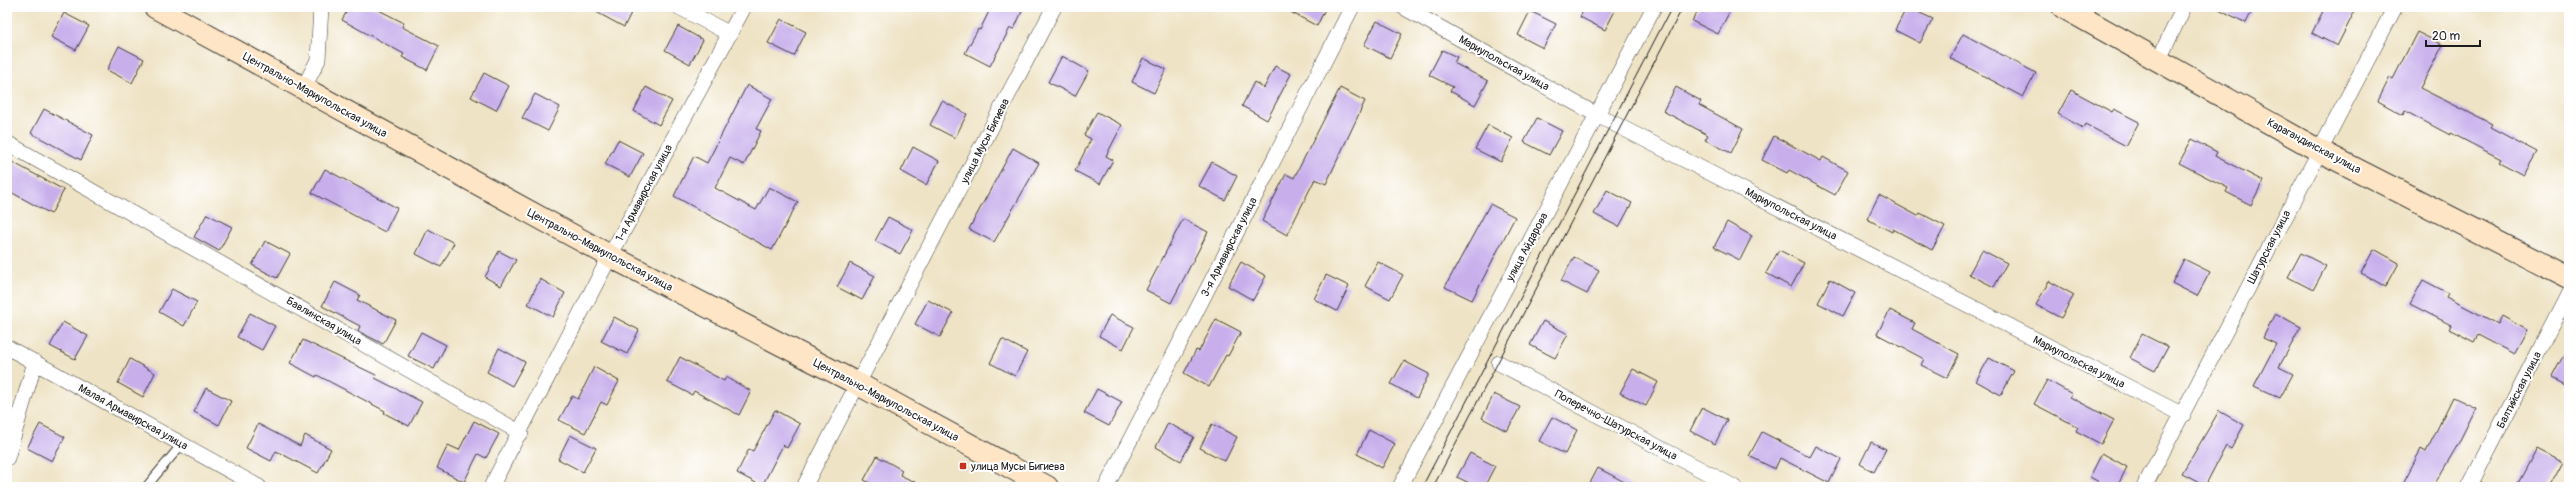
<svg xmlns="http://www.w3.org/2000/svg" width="2576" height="494" viewBox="0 0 2576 494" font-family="Pangolin,sans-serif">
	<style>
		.building { fill: #c8afec }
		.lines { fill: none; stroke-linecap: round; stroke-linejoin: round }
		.lane-casing { stroke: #3c3a35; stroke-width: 10 }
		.street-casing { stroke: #3c3a35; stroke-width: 16 }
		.secondary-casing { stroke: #3c3a35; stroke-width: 24 }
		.lane { stroke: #fff; stroke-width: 8 }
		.street { stroke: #fff; stroke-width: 15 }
		.secondary { stroke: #fde5c5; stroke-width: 22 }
		.tram { stroke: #1c1c1c; stroke-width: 1 }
		.poi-dot { fill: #c8321e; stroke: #fff; stroke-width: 1.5 }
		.labels { text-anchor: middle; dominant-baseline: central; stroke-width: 4; stroke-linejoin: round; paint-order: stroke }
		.street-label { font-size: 11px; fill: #1c1c1c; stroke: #fff }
		.poi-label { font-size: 11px; fill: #1c1c1c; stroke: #fff; text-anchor: start }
	</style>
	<rect width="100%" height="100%" fill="#fff"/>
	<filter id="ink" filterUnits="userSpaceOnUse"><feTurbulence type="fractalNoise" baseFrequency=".025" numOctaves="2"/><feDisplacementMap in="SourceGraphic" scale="8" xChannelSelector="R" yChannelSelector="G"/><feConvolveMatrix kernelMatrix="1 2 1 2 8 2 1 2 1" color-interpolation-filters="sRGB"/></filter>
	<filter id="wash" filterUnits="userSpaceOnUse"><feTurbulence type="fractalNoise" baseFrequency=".012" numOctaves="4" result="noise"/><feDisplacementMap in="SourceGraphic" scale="16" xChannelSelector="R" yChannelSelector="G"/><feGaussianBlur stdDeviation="0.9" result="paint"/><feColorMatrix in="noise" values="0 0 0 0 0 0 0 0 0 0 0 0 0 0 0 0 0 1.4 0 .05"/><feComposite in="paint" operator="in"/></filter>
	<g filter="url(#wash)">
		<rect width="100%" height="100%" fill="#efe3c5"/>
		<g id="blocks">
			<path class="building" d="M349,7h24l31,16 -2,4 37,19 -12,24 -25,-13 2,-3 -62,-34z
				M587,7h47l-10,20z
				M991,7h33l-10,22 -4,-1 -20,38 -25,-13 13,-24 2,1z
				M1281,7h45l-9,19z
				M1585,7h32l-12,23 -25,-13z
				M1700,7h32l-14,27 -26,-13z
				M1907,7l26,12 -13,24 -25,-13z
				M2215,7h39l-8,16z
				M2325,7h32l-20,39 -25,-13z
				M1530,11l26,13 -13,24 -25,-13z
				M64,13l25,13 -13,24 -25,-13z
				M781,19l25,13 -12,24 -26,-13z
				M1377,21l25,13 -12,24 -26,-13z
				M678,26l25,14 -13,24 -25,-14z
				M2417,32l26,13 -23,43 72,36 -2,3 47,25 -13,23 -25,-13 2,-3 -50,-26 -1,2 -45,-24 -2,4 -25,-14 12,-24 3,2z
				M1963,34l73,39 -13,24 -73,-39z
				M119,46l25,13 -12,24 -25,-13z
				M1442,50l15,7 -3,6 34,18 -13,24 -25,-14 3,-4 -24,-12z
				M1062,56l27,15 -14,25 -27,-14z
				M1143,58l23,11 -12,24 -22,-11z
				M1275,66l16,8 -24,46 -25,-14 12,-24 10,6z
				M484,73l25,13 -13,24 -25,-13z
				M747,85l25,14 -16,30 5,2 -17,34 -14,-7 -15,30 41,22 13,-23 29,15 -26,48 -98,-54 20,-40 13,7z
				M646,87l26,14 -13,24 -25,-14z
				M1676,87l25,14 -2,4 44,24 -12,24 -26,-13 3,-5 -45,-24z
				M1340,88l25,13 -39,83 -11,-5 -28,56 -25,-14 24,-47 8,4z
				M2071,90l41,22 2,-3 25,13 -13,24 -41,-22 -2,4 -25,-14z
				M535,94l25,13 -12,24 -26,-13z
				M942,101l25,13 -12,24 -25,-13z
				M44,109l49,26 -12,25 -50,-27z
				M1097,112l25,13 -16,31 7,4 -13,24 -25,-13 16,-32 -7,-4z
				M1537,118l25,13 -13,24 -25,-13z
				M1488,125l25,13 -12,24 -26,-13z
				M1774,136l47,25 2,-4 25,14 -13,24 -46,-25 -2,3 -25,-13z
				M2192,139l25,13 -2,4 48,25 -12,24 -25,-13 2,-4 -49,-25z
				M618,140l25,13 -13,24 -25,-13z
				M913,147l26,14 -13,24 -25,-14z
				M1013,148l26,15 -45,79 -25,-13z
				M12,162l52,28 -13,24 -44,-24v-18z
				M1212,162l25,14 -12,24 -26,-14z
				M325,169l72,39 -12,24 -73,-39z
				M1607,190l25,13 -13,24 -25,-13z
				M1879,195l39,21 2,-3 25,13 -13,24 -39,-21 -1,3 -25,-13z
				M1490,204l25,13 -43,83 -27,-13z
				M207,214l25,13 -13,24 -25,-14z
				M888,217l25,13 -13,24 -25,-13z
				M1183,219l25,13 -37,71 -25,-13z
				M1727,222l25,14 -12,24 -26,-13z
				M428,229l26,14 -13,24 -25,-13z
				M265,241l25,13 -13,24 -25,-13z
				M2374,249l25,14 -13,24 -25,-14z
				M1779,250l25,13 -13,24 -25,-14z
				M1982,250l25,13 -13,24 -25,-13z
				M499,251l17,9 -15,26 -16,-9z
				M2301,253l25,13 -13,24 -25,-13z
				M1574,257l25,13 -12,24 -26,-13z
				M2184,259l26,13 -13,24 -25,-13z
				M1241,262l25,14 -13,24 -25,-14z
				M1378,262l25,13 -13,24 -25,-13z
				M850,263l25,13 -13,24 -25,-13z
				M1326,275l23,11 -12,25 -23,-12z
				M540,279l25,14 -12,24 -25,-13z
				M1830,279l25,14 -12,23 -25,-13z
				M2423,280l25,13 -2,4 52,27 4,-8 25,14 -13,24 -36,-19 -4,7 -25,-13 2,-4 -41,-21z
				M2049,281l25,14 -13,23 -25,-13z
				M335,282l25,13 -3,5 39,20 -13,24 -25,-13 2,-5 -38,-20z
				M172,289l25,13 -13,24 -25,-14z
				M928,300l25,13 -13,24 -25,-13z
				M1890,310l25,13 -3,6 47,25 -12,24 -26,-13 3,-6 -47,-25z
				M250,313l25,13 -13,24 -25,-13z
				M2275,313l26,14 -22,40 14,7 -13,24 -26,-12 22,-42 -13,-6z
				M1110,315l24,12 -11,22 -24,-13z
				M614,317l25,13 -12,24 -26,-13z
				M1216,319l25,13 -13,24 -2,-1 -17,32 -25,-14 12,-23 3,1z
				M1543,321l25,13 -13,24 -25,-13z
				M63,322l25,14 -13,23 -25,-13z
				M421,332l25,13 -12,24 -26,-13z
				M2142,334l26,13 -13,24 -25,-13z
				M1002,339l25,13 -12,24 -25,-13z
				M303,340l73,35 -1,3 47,24 -13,24 -25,-13 1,-2 -68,-36 -1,2 -26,-14z
				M2569,345v41l-17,-9z
				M499,348l26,14 -13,24 -25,-14z
				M680,357l44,24 2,-4 25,14 -12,24 -45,-24 -2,4 -25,-13z
				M1989,358l25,13 -13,24 -25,-14z
				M130,359l25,14 -12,24 -25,-14z
				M1404,361l25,13 -12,24 -26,-14z
				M594,367l25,14 -12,24 -6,-3 -16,31 -26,-13 13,-24 6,3z
				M1633,369l25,13 -12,24 -26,-13z
				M2047,380l25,14 -2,3 44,23 -13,24 -25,-13 2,-4 -44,-23z
				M206,388l25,13 -12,24 -25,-13z
				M1097,389l25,13 -13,24 -25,-13z
				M1494,394l26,13 -13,24 -25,-13z
				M2453,397l23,11 -19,38 -24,41h-32l20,-38 5,3z
				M1702,407l25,13 -12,24 -25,-13z
				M775,410l25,14 -13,24 -4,-3 -21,41 -25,-13 12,-24 4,2z
				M2219,411l25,14 -13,24 -5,-3 -21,40 -23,-12z
				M1552,417l25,13 -12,24 -26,-13z
				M474,421l25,13 -13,24 -8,-4 -14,28 -27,-14 11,-23 11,5z
				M1168,423l26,14 -13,24 -25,-14z
				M40,424l25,13 -13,24 -25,-13z
				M258,424l42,22 5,-11 26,14 -13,24 -42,-22 -5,10 -25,-13z
				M1212,424l25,13 -12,24 -25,-13z
				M1369,430l26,14 -13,24 -25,-14z
				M1762,432l48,25 6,-11 25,13 -12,24 -49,-25 -5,11 -26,-13z
				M570,435l26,13 -13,24 -25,-13z
				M1871,442l15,7 -12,23 -14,-8z
				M2537,448l25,13 -14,26h-32z
				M1470,453l25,13 -11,21h-7l-20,-10z
				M2102,453l25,14 -10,20h-9l-18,-10z
				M877,456l25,14 -2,5 25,12h-48l-13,-7z
				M1598,468l36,19h-46z"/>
		</g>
	</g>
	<g filter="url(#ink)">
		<use href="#blocks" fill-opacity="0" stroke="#3c3a35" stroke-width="1"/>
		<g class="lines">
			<defs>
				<path id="lane" d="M146,487l36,-43"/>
				<path id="street" d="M679,7l51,27
					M1403,7l194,108 586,300
					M2158,61l26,-54
					M303,89l15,-29 3,-53
					M7,143l514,290
					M7,347l252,140
					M1499,363l235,124
					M7,458l28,-96
					M491,487l119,-231 134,-249
					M804,487l250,-480
					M1106,487l246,-480
					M1400,487l254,-480
					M2144,487l251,-480
					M2469,487l100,-195"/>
				<path id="secondary" d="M155,7l455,249 248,128 189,103
					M2063,7l255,143 251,128"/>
			</defs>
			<use href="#lane" class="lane-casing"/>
			<use href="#street" class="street-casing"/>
			<use href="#secondary" class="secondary-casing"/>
			<use href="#lane" class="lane"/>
			<use href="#street" class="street"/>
			<use href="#secondary" class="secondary"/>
			<path class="tram" d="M1422,487l250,-480
				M1433,487l250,-480"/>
		</g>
	</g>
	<rect class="poi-dot" x="959" y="462" width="8" height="8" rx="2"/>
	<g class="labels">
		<g class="street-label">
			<text transform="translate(1504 63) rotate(29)">Мариупольская улица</text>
			<text transform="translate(315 95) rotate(29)">Центрально-Мариупольская улица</text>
			<text transform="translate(985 141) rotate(-63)">улица Мусы Бигиева</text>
			<text transform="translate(2314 146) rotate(28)">Карагандинская улица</text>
			<text transform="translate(644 193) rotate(-62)">1-я Армавирская улица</text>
			<text transform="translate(1791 214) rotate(27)">Мариупольская улица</text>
			<text transform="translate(1229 247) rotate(-63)">3-я Армавирская улица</text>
			<text transform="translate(1527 247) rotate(-62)">улица Айдарова</text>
			<text transform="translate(2269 247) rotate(-63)">Шатурская улица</text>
			<text transform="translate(600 250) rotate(28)">Центрально-Мариупольская улица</text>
			<text transform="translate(324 321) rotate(30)">Бавлинская улица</text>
			<text transform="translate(2079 362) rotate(27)">Мариупольская улица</text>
			<text transform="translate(2519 390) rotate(-63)">Балтийская улица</text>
			<text transform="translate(886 400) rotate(28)">Центрально-Мариупольская улица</text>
			<text transform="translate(133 417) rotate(29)">Малая Армавирская улица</text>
			<text transform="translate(1616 425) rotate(28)">Поперечно-Шатурская улица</text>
		</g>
		<g class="poi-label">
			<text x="971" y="466">улица Мусы Бигиева</text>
		</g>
	</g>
	<rect width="2576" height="494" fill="none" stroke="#fff" stroke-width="24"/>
	<path d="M2426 40v6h54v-6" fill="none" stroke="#1c1c1c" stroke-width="2"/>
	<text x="2432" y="40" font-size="12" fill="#1c1c1c" stroke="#ffffff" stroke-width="3" paint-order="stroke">20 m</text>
</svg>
